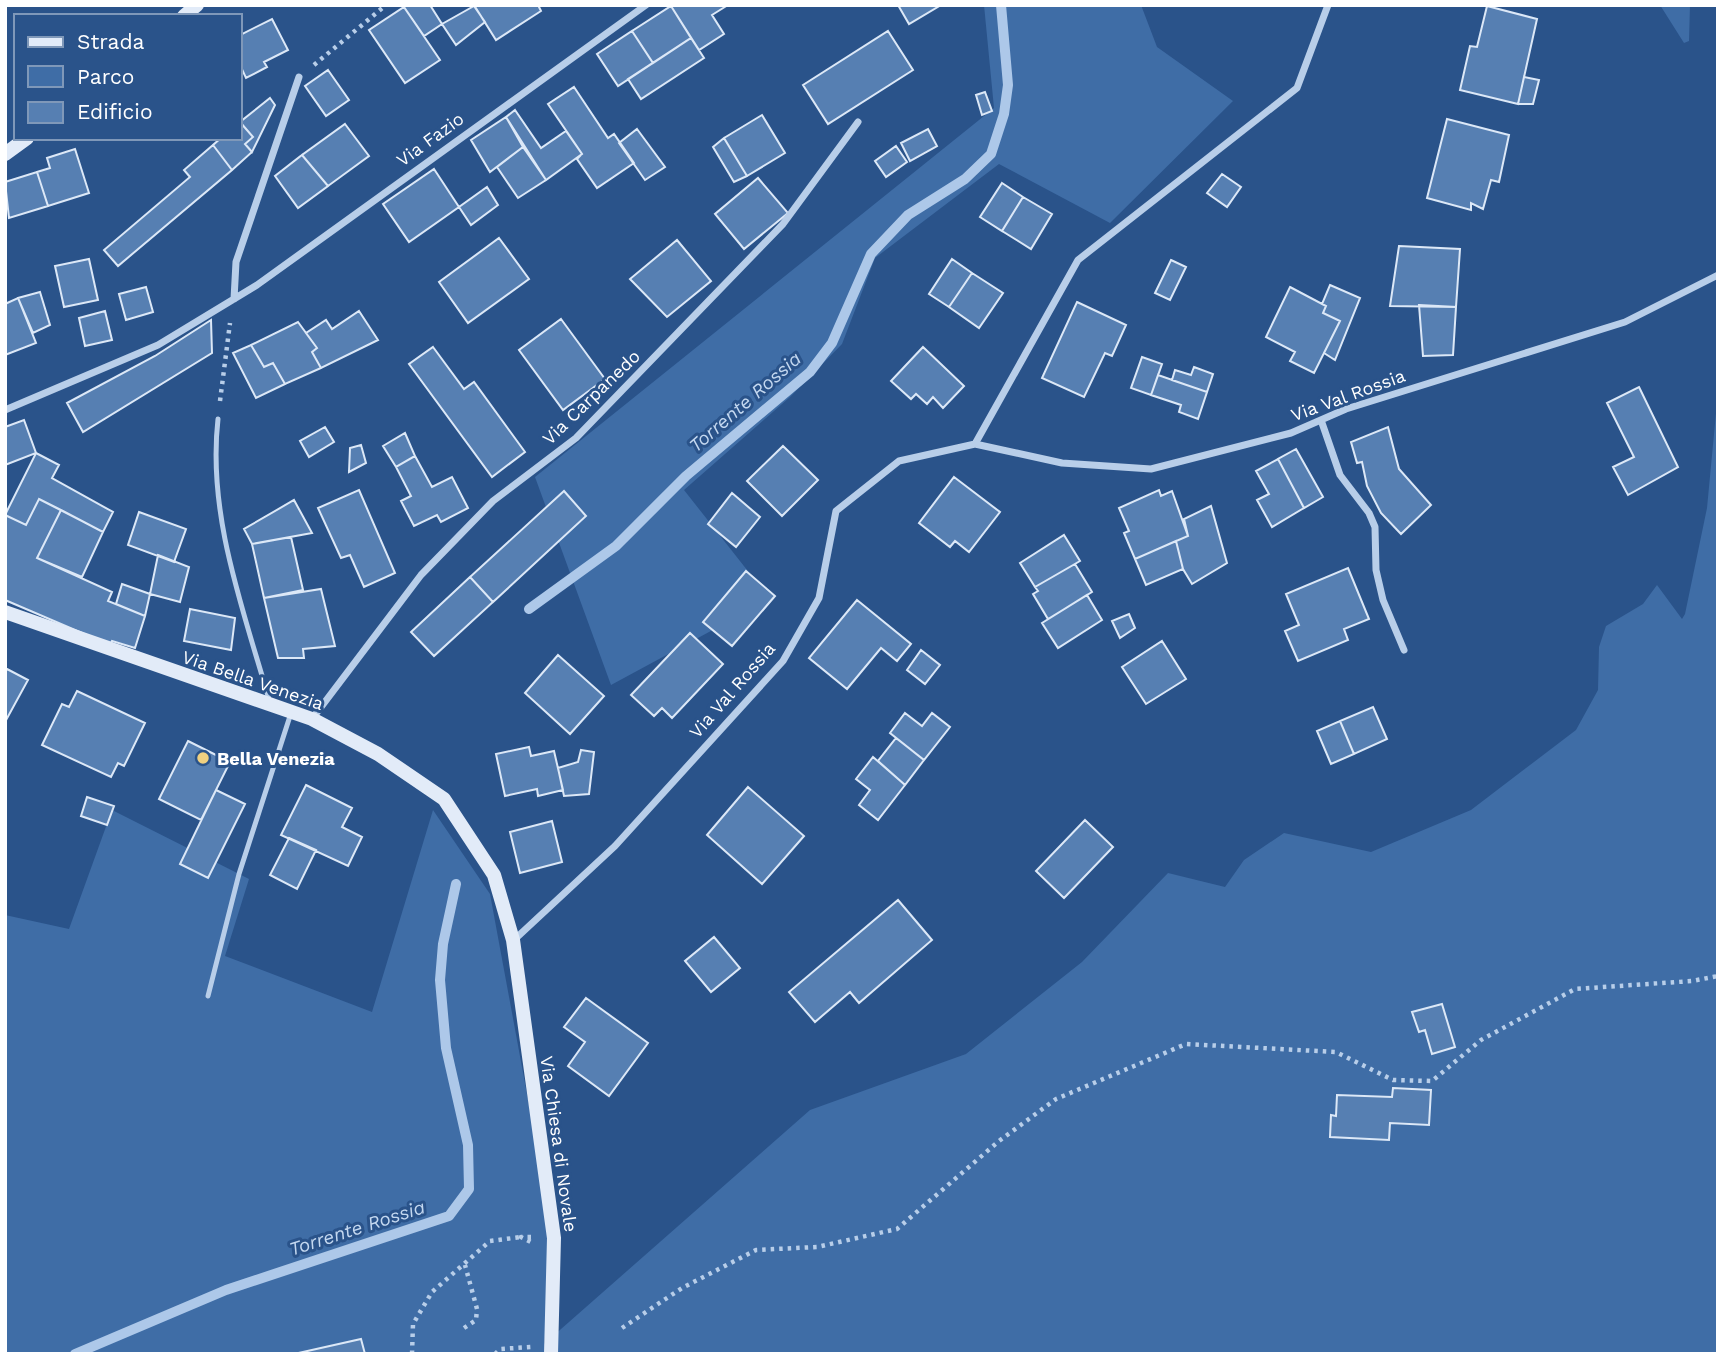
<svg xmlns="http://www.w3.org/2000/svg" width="1723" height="1359" viewBox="0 0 1723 1359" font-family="'Work Sans',sans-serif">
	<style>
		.green { fill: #3f6da6 }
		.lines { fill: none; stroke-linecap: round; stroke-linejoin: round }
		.stream { stroke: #adc8e9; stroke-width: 10 }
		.building { fill: #567fb2; stroke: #dce8f7; stroke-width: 2 }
		.path { stroke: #b8cee9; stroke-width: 4.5; stroke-dasharray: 3.5 5; stroke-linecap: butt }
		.lane { stroke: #b8cee9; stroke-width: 5 }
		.street { stroke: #b8cee9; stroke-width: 7 }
		.secondary { stroke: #e2ebf8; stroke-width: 14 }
		.poi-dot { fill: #efd080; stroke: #2a538a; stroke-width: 2.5 }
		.labels { text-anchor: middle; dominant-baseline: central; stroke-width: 6; stroke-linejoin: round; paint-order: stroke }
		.street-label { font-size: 18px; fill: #fff; stroke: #2a538a }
		.poi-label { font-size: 18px; font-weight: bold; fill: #fff; stroke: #2a538a; text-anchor: start }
		.water-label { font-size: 19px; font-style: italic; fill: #c4d8f0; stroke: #2a538a }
	</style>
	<rect width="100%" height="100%" fill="#2a538a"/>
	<path class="green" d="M984,5h157l16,42 76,54 -123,122 -111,-59 -124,94 -33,86 -52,53 -106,93 86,109 -159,86 -76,-208 459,-369z
		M1660,5h30l-1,36 -5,2z
		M1718,392v962h-1713v-439l64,14 43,-119 137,69 -24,77 147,56 61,-202 57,84 66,357 -12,93 266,-234 156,-56 116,-92 86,-89 57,14 19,-27 40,-27 87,19 100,-42 105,-80 22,-40 1,-43 7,-21 37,-22 14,-19 25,34 3,-5 22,-106z"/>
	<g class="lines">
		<path class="stream" d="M529,609l87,-63 70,-70 124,-104 22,-29 39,-89 37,-39 57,-36 26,-25 13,-40 4,-29 -7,-80
			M75,1354l151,-64 223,-74 20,-27 -1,-44 -22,-97 -6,-68 3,-36 13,-60"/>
	</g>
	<path class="building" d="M406,5h24l12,19 -18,12 -20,-29z
		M538,5l3,6 -45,29 -22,-35z
		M728,5l-16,10 12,19 -25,16 -28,-44z
		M898,5h43l-32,19z
		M474,6l11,16 -29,23 -14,-21z
		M671,6l20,32 -38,25 -21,-32z
		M1487,6l50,13 -19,85 -58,-14 10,-44 7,1z
		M404,7l36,53 -35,23 -36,-53z
		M272,19l16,31 -24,12 3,5 -21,11 -6,-13v-30z
		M632,31l21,32 -35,23 -21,-32z
		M888,31l25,39 -85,54 -25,-39z
		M691,38l13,20 -63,41 -13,-20z
		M328,70l21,30 -23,16 -21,-30z
		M1524,77l15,3 -6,24h-15z
		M574,87l34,51 6,-4 20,29 -37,25 -20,-29 5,-5 -34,-50z
		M985,92l7,19 -10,4 -6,-20z
		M270,98l5,7 -23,47 -7,-8 8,-7 -13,-15z
		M515,110l26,38 25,-17 16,23 -36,26 -40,-63z
		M762,115l23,38 -38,23 -23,-38z
		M506,117l17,30 -33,25 -19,-32z
		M1447,119l62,16 -10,47 -8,-2 -8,29 -12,-6v7l-44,-12z
		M240,122l13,15 -8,7 7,8 -20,18 -19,-25 8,-7h19z
		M345,124l24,32 -41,30 -26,-31z
		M637,129l28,38 -20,13 -26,-37z
		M928,129l9,17 -27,15 -9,-18z
		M724,138l23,38 -13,6 -21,-35z
		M213,145l19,25 -114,96 -14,-16 86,-73 -6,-7z
		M896,146l11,16 -21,15 -11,-16z
		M523,147l23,33 -28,18 -21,-31z
		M75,149l14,44 -41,13 -11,-34 13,-4 -3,-10z
		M302,155l26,31 -30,22 -23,-32z
		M434,169l25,38 -50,35 -26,-38z
		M37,172l11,34 -39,12 -4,-36z
		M1222,174l19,13 -14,20 -20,-14z
		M758,178l30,35 -44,36 -29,-35z
		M1002,183l21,14 -21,34 -22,-14z
		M487,187l11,18 -27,20 -12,-18z
		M1023,197l29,17 -21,35 -29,-18z
		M499,238l30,41 -61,44 -29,-41z
		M677,240l34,41 -44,36 -37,-38z
		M1399,246l61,3 -4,58 -66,-1z
		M89,259l9,41 -34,7 -9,-41z
		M952,259l20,14 -23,34 -20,-13z
		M1171,260l15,7 -16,33 -15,-7z
		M972,273l31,20 -24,35 -30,-21z
		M1330,285l30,13 -25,62 -11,-7 16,-32 -17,-8 3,-7 -4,-2z
		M146,287l7,25 -27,8 -7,-26z
		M1290,287l36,19 -3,7 17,8 -26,52 -24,-12 5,-9 -29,-15z
		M40,292l10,33 -17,8 -15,-35z
		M18,298l18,45 -31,12v-51z
		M1077,302l49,23 -14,31 -7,-3 -21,44 -42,-19z
		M1419,305l37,2 -3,48 -30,1z
		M105,311l7,29 -27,6 -6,-28z
		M359,311l19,29 -57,28 -9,-16 5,-4 -11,-15 20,-13 6,9z
		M561,319l44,60 -42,31 -44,-60z
		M211,320l1,33 -129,79 -16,-29 88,-47z
		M298,322l19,26 -5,4 9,16 -36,16 -12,-21 -9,4 -13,-22z
		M251,345l13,22 9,-4 12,21 -29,14 -23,-45z
		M433,347l31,42 10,-7 51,70 -33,25 -83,-113z
		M923,347l41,39 -21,22 -10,-11 -6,7 -11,-10 -5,5 -20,-18z
		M1142,357l20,7 -11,31 -20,-7z
		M1194,367l19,7 -6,18 -35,-12 3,-10 16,5z
		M1158,375l49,17 -9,27 -19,-7 2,-7 -30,-10z
		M1639,387l39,80 -50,28 -15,-28 21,-10 -27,-54z
		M24,420l12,33 -31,12v-38z
		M325,427l9,15 -25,15 -9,-16z
		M1388,427l11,42 32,36 -30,29 -20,-21 -14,-27 -5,-24 -5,1 -6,-21z
		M405,433l10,23 -19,11 -13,-21z
		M361,445l5,18 -17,9 1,-24z
		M783,446l35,34 -36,36 -35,-35z
		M1296,449l27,48 -19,11 -26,-49z
		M36,453l23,12 -7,13 61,34 -10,20 -64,-33 -13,26 -21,-10z
		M415,456l17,31 20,-10 16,31 -27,14 -4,-7 -23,11 -13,-25 10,-5 -15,-29z
		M1278,459l26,49 -32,19 -15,-27 12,-6 -13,-23z
		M954,477l46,35 -31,40 -14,-11 -5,6 -31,-24z
		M359,490l36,83 -31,14 -14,-32 -9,3 -23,-50z
		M1159,490l2,6 11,-5 16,45 -53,23 -11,-26 5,-2 -10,-23z
		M564,491l22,25 -93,86 -23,-25z
		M732,493l28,24 -24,30 -28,-23z
		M39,499l22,11 -24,48 75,34 -4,9 37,15 -10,32 -23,-7 -2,4 -105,-45v-85l21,10z
		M294,500l18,33 -60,11 -8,-15z
		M1211,506l16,57 -35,21 -9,-15 -7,-28 12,-5 -4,-17z
		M61,510l42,22 -21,45 -45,-19z
		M139,512l47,17 -12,33 -46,-17z
		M1064,535l16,26 -45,26 -15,-24z
		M291,537l12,53 -39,8 -12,-54z
		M1176,541l7,28 -37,16 -11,-26z
		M158,555l31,12 -9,35 -30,-8z
		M1075,564l17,28 -44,27 -15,-25 5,-3 -3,-4z
		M1348,568l21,51 -25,10 4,11 -50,21 -13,-30 14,-6 -13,-31z
		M746,571l29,25 -43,50 -29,-24z
		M470,577l23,25 -59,54 -23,-24z
		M122,584l28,10 -5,22 -29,-12z
		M321,589l14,57 -32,3 1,9h-26l-14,-60z
		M1087,595l15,25 -44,28 -16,-25z
		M857,600l54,44 -14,17 -16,-13 -34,41 -38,-31z
		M190,609l45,9 -4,32 -47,-9z
		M1129,614l6,14 -15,10 -8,-17z
		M690,633l33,31 -51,54 -10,-10 -8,8 -23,-21z
		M1162,641l24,38 -40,25 -24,-37z
		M921,650l19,15 -15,19 -18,-14z
		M558,655l46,41 -34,38 -45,-41z
		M7,669l21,11 -23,42v-49z
		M77,691l68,32 -21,43 -6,-3 -7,14 -69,-32 20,-41 7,3z
		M1373,707l14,32 -33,15 -14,-33z
		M905,713l17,13 10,-13 18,14 -26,33 -34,-27z
		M1340,721l14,33 -23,10 -14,-33z
		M896,738l28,22 -19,25 -27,-24z
		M188,741l42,21 -29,58 -42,-21z
		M529,747l2,9 23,-5 9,39 -25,6 -1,-7 -32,7 -9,-42z
		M581,750l13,2 -5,42 -25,2 -6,-28 20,-6z
		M873,757l32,28 -27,35 -19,-15 11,-15 -14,-11z
		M306,785l46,23 -10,19 20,10 -14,29 -67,-31z
		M748,787l56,49 -42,48 -55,-49z
		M216,790l29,14 -37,74 -28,-14z
		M87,797l27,9 -7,19 -26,-9z
		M1085,820l28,27 -49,51 -28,-27z
		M552,821l10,41 -42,11 -10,-41z
		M289,838l27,12 -19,39 -27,-14z
		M898,900l34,40 -73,63 -9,-11 -35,30 -26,-30z
		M714,937l26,31 -29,24 -26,-31z
		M586,998l62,45 -39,53 -41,-30 17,-24 -21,-15z
		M1442,1004l13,43 -23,7 -7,-24 -6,2 -7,-20z
		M1393,1088l38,2 -2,35 -39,-2 -1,17 -59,-3 1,-22 5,1 1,-21 55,2z
		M361,1339l4,15h-71z"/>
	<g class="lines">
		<path class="path" d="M314,65l72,-60
			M220,401l10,-78
			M531,1237h-10l12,6
			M464,1328l12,-8 1,-11 -12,-44
			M622,1328l60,-40 74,-38 61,-3 80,-18 102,-88 57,-42 130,-55 150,8 57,28 39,1 49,-41 94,-51 117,-8 26,-5
			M412,1354l1,-30 19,-32 58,-51 31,-4
			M495,1354l5,-5 31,-2"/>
		<path class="lane" d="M218,419c-11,97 26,192 52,284
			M208,996l31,-122 52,-161"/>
		<path class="street" d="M234,299l2,-37 63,-185
			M5,410l153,-65 99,-60 389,-280
			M1321,420l19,55 29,38 6,14 1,43 7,30 21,50
			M975,444l103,-184 219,-172 31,-83
			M312,719l109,-144 72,-74 83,-63 207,-214 75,-102
			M514,940l101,-94 168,-185 36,-63 17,-87 63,-50 76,-17 87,19 89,6 140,-36 55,-24 279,-87 93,-47"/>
		<path class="secondary" d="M184,16l13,-11
			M5,154l22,-16
			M5,612l307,107 66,35 66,45 50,76 19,65 41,298 -3,116"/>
	</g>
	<circle class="poi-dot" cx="203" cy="758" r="7"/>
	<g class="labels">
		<g class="street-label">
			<text transform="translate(430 139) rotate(-36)">Via Fazio</text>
			<text transform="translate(1348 395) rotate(-20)">Via Val Rossia</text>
			<text transform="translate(591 397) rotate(-44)">Via Carpanedo</text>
			<text transform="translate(253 680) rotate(19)">Via Bella Venezia</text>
			<text transform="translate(732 690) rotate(-49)">Via Val Rossia</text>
			<text transform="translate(559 1144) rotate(82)">Via Chiesa di Novale</text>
		</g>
		<g class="poi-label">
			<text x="217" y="758">Bella Venezia</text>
		</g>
		<g class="water-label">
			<text transform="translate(745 402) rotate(-41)">Torrente Rossia</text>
			<text transform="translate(357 1228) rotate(-18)">Torrente Rossia</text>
		</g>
	</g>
	<rect width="1723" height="1359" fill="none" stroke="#ffffff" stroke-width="14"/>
	<rect x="14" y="14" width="228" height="126" fill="#2a538a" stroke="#7f98b9" stroke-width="2"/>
	<rect x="28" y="37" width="35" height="10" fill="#e2ebf8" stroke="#7f98b9" stroke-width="2"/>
	<text x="77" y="49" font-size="21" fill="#ffffff">Strada</text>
	<rect x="28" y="66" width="35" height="21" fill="#3f6da6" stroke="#7f98b9" stroke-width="2"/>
	<text x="77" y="84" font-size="21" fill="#ffffff">Parco</text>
	<rect x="28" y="102" width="35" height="21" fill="#567fb2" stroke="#7f98b9" stroke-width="2"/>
	<text x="77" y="119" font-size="21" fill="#ffffff">Edificio</text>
</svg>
